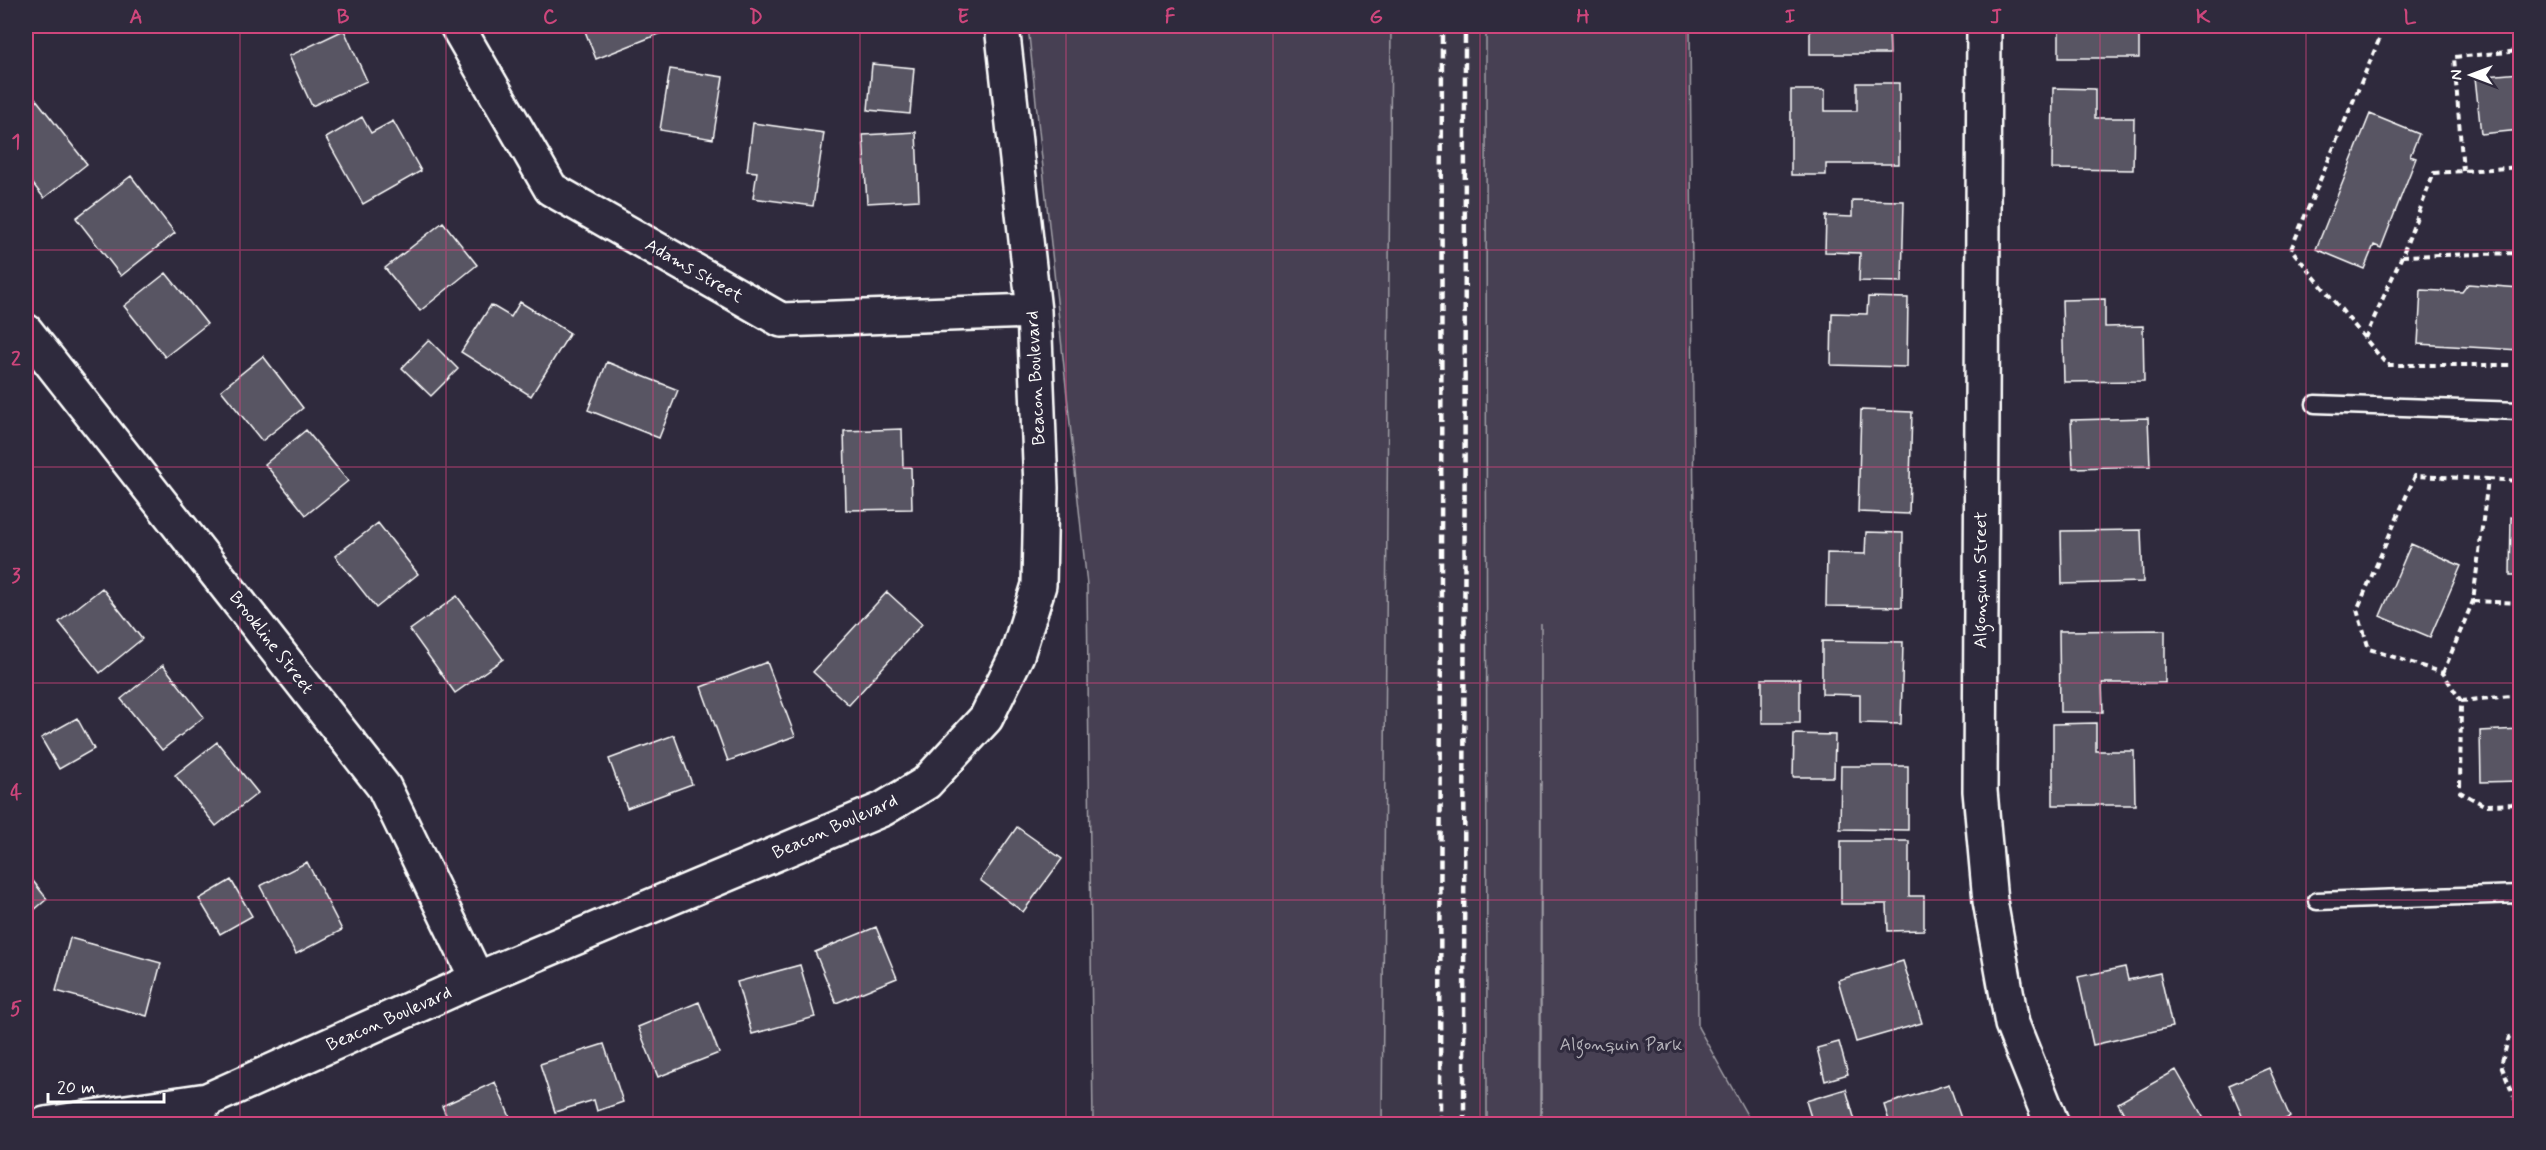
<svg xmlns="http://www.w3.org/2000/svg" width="2546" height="1150" viewBox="0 0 2546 1150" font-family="Mynerve,sans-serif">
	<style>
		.built { fill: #3c3749 }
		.green { fill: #464152; stroke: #a2a0a8; stroke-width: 1.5 }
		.building { fill: #595564; stroke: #fff; stroke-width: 1.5 }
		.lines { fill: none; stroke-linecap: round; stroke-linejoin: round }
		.lane-casing { stroke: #fff; stroke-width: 21 }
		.street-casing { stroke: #fff; stroke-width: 38 }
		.path { stroke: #fff; stroke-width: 4; stroke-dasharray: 6 4.5; stroke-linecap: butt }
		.lane { stroke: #2f2a3d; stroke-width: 16 }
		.street { stroke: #2f2a3d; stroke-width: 33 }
		.rail { stroke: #fff; stroke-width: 4.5; stroke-dasharray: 9 4.5; stroke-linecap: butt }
		.grid { fill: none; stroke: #ce467c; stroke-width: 1.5; stroke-opacity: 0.55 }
		.labels { text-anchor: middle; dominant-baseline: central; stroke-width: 6; stroke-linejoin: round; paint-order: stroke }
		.street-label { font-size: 18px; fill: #fff; stroke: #2f2a3d }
		.park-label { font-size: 18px; fill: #b5b3ba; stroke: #2f2a3d }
		.neatline { fill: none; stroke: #ce467c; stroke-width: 2 }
		.grid-label { font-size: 20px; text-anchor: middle; font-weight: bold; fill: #ce467c }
	</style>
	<rect width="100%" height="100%" fill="#2f2a3d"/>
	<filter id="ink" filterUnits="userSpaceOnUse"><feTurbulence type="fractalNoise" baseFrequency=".0167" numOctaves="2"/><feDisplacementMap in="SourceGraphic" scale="12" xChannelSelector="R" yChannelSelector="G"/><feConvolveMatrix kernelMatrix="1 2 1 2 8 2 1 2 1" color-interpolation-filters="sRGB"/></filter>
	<g filter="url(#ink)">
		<path class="built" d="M1391,26h95l1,1098h-105z"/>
		<path class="green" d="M1028,26h363l-9,1098h-289l-6,-539z
			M1486,26h204l8,1001 54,97h-211v-501l-1,501h-53z"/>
		<path class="building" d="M583,26h78l3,6 -68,27z
			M1810,26h79l1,28h-80z
			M2059,26h80v32h-80z
			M344,30l23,51 -55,25 -23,-50z
			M872,64l42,4 -4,46 -42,-4z
			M670,69l53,8 -10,62 -53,-9z
			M2520,73v57l-39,4 -6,-57z
			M1857,83h42v81h-73v11h-35v-85h34v21h32z
			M2053,88l42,1v29h39l-1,52 -81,-1z
			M28,89l59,75 -43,34 -18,-23v-84z
			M2370,114l49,20 -9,22 6,2 -35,90 -7,-3 -10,24 -48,-20z
			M362,117l9,16 22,-12 28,50 -58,33 -37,-66z
			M753,123l71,10 -11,73 -60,-8 4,-26 -10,-1z
			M916,132l3,68 -52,3 -4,-68z
			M131,176l44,57 -54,43 -45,-58z
			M1852,200l52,1 -2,81 -43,-1 1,-28 -35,-1 1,-36 26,1z
			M443,222l34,43 -57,46 -35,-43z
			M166,273l41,51 -42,33 -41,-51z
			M2468,284l52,4v62l-102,-6 3,-54 41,2z
			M1868,297l40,1 -1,69 -76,-2 1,-52 35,1z
			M2105,299v28l38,-1 1,55 -80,1 -2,-82z
			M520,302l50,31 -39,63 -70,-44 30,-47 20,12z
			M429,340l29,29 -27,27 -29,-28z
			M263,356l40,52 -41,33 -41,-51z
			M607,362l71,28 -19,48 -71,-28z
			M1861,410l51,2 -3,102 -51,-2z
			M2148,418l2,48 -77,2 -2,-48z
			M902,429l1,38h8l1,42 -66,1 -2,-79z
			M306,430l42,51 -42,34 -41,-51z
			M2511,517h9v58h-10z
			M378,523l40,51 -42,34 -41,-52z
			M2141,530l2,52 -81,2 -1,-53z
			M1866,532l37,1 -1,74 -76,-1 1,-53 38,1z
			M2411,544l50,22 -31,71 -50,-21z
			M102,588l40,51 -42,34 -41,-51z
			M887,592l35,32 -73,81 -36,-33z
			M457,596l46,63 -48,34 -45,-63z
			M2165,630v53h-63l1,29h-43l-1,-81z
			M1822,641l81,1 -2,82 -41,-1v-28l-38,-1z
			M767,662l28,74 -67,25 -27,-74z
			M163,665l41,52 -42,33 -41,-51z
			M1762,679h38v44h-38z
			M77,718l17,31 -35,20 -18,-31z
			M2096,723v28h38l1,54h-82v-81z
			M2520,729v52l-39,1 -1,-51z
			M1794,734l41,1 -1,42h-41z
			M674,735l18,49 -65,24 -18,-49z
			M217,742l41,51 -42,33 -41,-51z
			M1841,766h67v64l-68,-1z
			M1017,827l45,32 -39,53 -43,-32z
			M1841,841h68v55h15v34l-36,1 -1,-27h-46z
			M307,862l35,68 -46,24 -36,-68z
			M26,872l21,27 -21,18z
			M231,880l21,36 -32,18 -21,-35z
			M876,927l21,51 -61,25 -21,-51z
			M70,938l91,25 -14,53 -91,-25z
			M1903,961l19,62 -66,19 -18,-62z
			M800,965l15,52 -63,17 -15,-52z
			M2125,967l3,13 32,-7 12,54 -79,18 -15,-68z
			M699,1002l20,51 -61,24 -20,-50z
			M1839,1042l9,32 -23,7 -8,-33z
			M604,1044l19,58 -26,9 -3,-11 -39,12 -15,-48z
			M2269,1068l21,49 -16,7h-28l-17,-39z
			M2176,1070l31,54h-77l-12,-21z
			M495,1082l18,42h-63l-8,-18z
			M1949,1084l14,40h-73l-6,-19z
			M1846,1089l10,35h-43l-7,-23z"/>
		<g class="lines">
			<defs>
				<path id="lane" d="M2315,404l205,7
					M2317,901l203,-7"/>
				<path id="street" d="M457,26l94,163 230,131 253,-9
					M1984,26l-4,765 10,110 22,123 40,100
					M26,331l358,456 93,192
					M45,1124l162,-24
					M191,1124l16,-24 270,-121 406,-170 43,-26 60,-65 31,-63 22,-70 2,-97 -7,-177 -32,-285"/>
			</defs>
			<use href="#lane" class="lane-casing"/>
			<use href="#street" class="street-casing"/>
			<path class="path" d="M2379,40l-88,209 96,116h133
				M2463,171l-9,-114 66,-6
				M2402,256l118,-3
				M2365,338l37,-82 32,-83 86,-6
				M2488,479l32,2
				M2473,601l47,2
				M2443,673l30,-72 15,-122 -73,-3 -58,134 12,39 74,24 18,28 -1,91 24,13 36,-1
				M2461,701l59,-6
				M2520,1033l-11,4 -8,28 19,47"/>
			<use href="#lane" class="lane"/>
			<use href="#street" class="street"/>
			<path class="rail" d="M1440,1124l2,-1098
				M1464,1124l1,-1098"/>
		</g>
	</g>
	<path class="grid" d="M240,26v1098M446,26v1098M653,26v1098M860,26v1098M1066,26v1098M1273,26v1098M1480,26v1098M1686,26v1098M1893,26v1098M2100,26v1098M2306,26v1098M26,250h2494M26,467h2494M26,683h2494M26,900h2494"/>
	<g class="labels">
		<g class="street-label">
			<text transform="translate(694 271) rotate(30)">Adams Street</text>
			<text transform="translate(1036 378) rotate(-93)">Beacon Boulevard</text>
			<text transform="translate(1981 580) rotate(-90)">Algonquin Street</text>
			<text transform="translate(271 643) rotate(52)">Brookline Street</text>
			<text transform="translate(835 827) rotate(-24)">Beacon Boulevard</text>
			<text transform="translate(389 1019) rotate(-24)">Beacon Boulevard</text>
		</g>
		<g class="park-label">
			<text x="1621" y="1045">Algonquin Park</text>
		</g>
	</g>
	<rect width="2546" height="1150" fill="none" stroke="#2f2a3d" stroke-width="66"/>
	<g transform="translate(2471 75) rotate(270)" stroke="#2f2a3d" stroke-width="4.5" paint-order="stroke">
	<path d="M0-4.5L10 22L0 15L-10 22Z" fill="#ffffff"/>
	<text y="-9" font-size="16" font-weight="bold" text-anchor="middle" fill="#ffffff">N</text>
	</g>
	<path d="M48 1093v9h116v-9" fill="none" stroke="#ffffff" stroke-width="3"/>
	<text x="57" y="1093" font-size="18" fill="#ffffff" stroke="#2f2a3d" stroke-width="4.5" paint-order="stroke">20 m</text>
	<rect x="33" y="33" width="2480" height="1084" class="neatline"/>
	<g class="grid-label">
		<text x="136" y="23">A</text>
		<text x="343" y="23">B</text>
		<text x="550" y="23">C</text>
		<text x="756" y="23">D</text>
		<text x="963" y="23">E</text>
		<text x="1170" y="23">F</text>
		<text x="1376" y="23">G</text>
		<text x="1583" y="23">H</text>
		<text x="1790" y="23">I</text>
		<text x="1996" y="23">J</text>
		<text x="2203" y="23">K</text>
		<text x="2410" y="23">L</text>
		<text x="16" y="148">1</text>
		<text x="16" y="365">2</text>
		<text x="16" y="582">3</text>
		<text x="16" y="799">4</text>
		<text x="16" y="1015">5</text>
	</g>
</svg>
